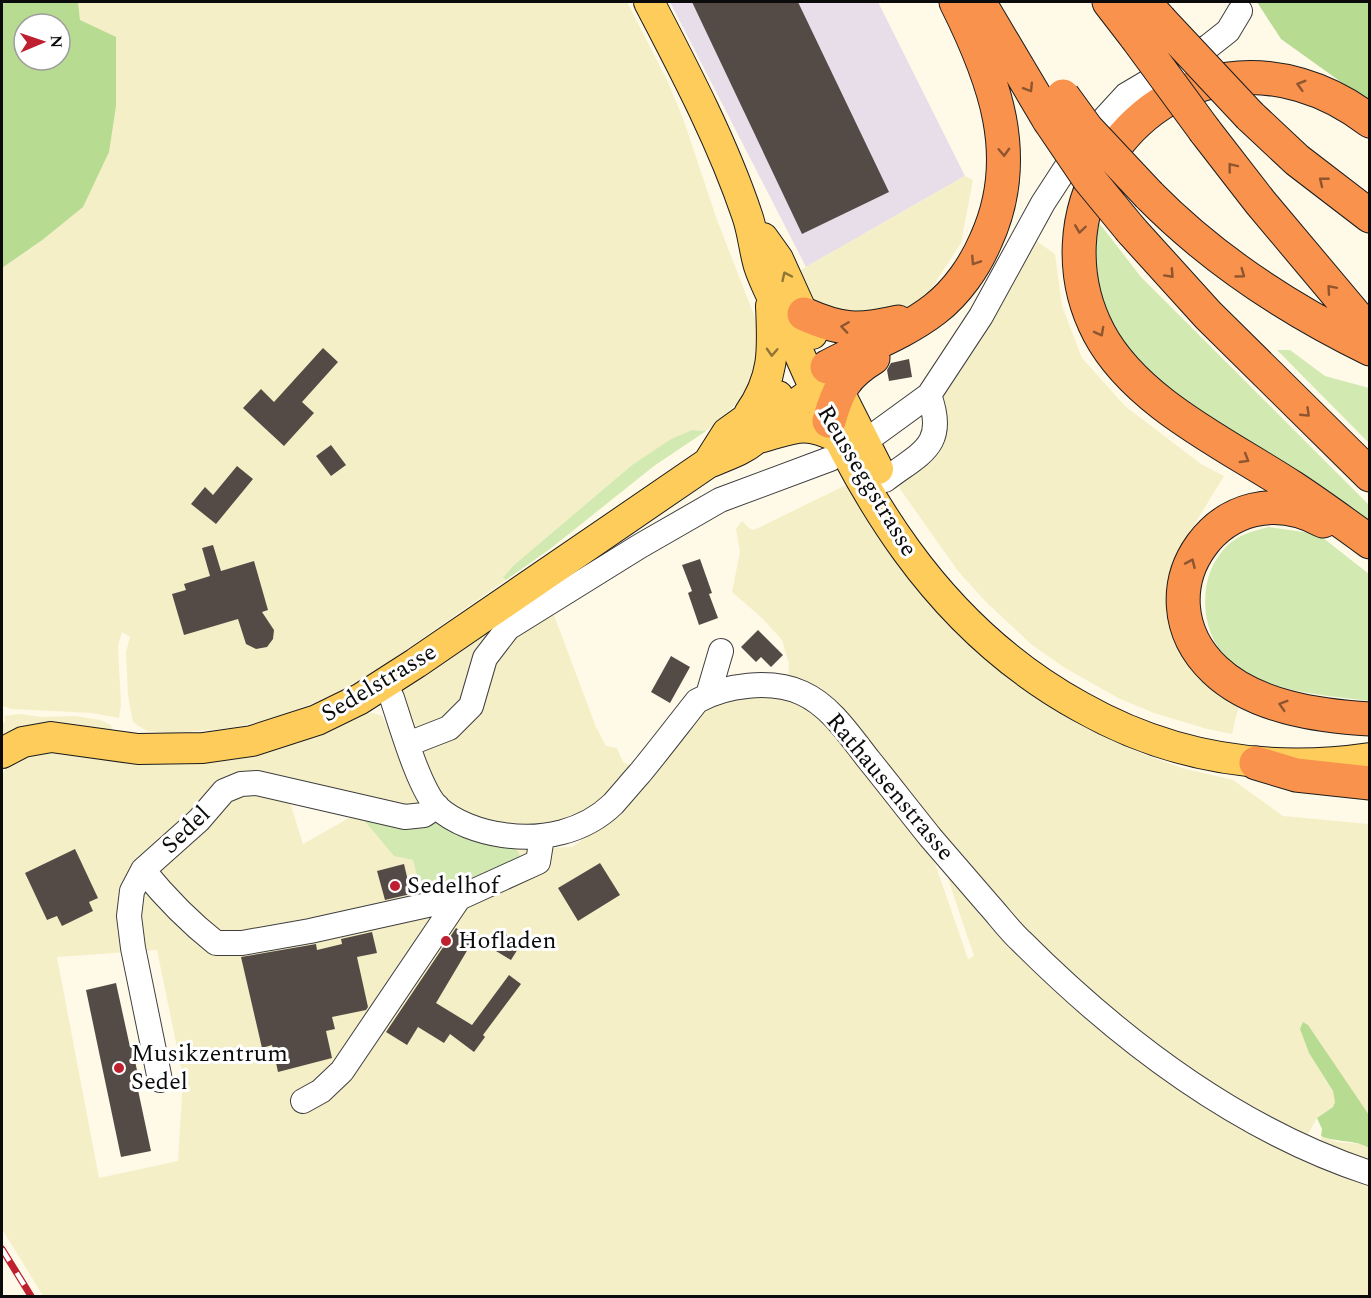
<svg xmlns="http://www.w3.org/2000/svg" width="1371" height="1298" viewBox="0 0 1371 1298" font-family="Spectral,serif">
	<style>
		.industrial { fill: #e8deea }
		.farmland { fill: #f5efc8; fill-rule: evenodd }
		.green { fill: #d2eab2 }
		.forest { fill: #b6db91; fill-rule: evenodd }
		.building { fill: #544b47 }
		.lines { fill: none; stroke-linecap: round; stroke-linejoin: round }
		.minor-casing { stroke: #3e3e3e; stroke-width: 26 }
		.major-casing { stroke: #1c1c1c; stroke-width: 32 }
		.highway-casing { stroke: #1c1c1c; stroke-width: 35 }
		.minor { stroke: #fff; stroke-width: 24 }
		.major { stroke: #fdcc5a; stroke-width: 30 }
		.highway { stroke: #f9924c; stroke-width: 33 }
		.rail-casing { stroke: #be2030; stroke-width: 7 }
		.rail { stroke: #fff; stroke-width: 4.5; stroke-dasharray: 14; stroke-linecap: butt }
		.highway-bridge-casing { stroke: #1c1c1c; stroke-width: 35; stroke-linecap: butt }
		.highway-bridge { stroke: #f9924c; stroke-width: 33 }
		.oneway { stroke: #8e552f }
		.oneway2 { stroke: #907536 }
		.poi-dot { fill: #be2030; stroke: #fff; stroke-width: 2 }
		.labels { text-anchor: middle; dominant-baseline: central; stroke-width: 6; stroke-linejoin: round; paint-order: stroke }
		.street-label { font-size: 24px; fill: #0b0b0b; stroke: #fff }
		.poi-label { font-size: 24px; fill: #0b0b0b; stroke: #fff; text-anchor: start }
	</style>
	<rect width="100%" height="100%" fill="#fff9e8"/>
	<path class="industrial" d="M670,2h208l87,174 -159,91z"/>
	<path class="farmland" d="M78,2h549l41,80 16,39 33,99 39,100 2,10 -2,38 -12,27 -22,23 -16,13 -14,-1 -20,9 -40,26 -118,100 -11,11 3,4 -132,92 -47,26 -56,21 -39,9 -60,5 -25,-2 -13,-8 -2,-5 -4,-23 -2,-43 4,-15 -8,-5 -4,14 3,59 -2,13 -27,-5 -81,-4 -8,-3 -1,-2v-436l40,-27 38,-221z
		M965,176l8,4 -12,63 -32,49 -15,12 -35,16 -59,-15 -10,-10 -11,-24z
		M1035,240l20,14 7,52 20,52 43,48 76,58 23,12 -36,59 -20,43 2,52 17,32 9,11 12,12 31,20 -7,29 -25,-5 -53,-16 -34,-14 -55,-31 -33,-23 -47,-44 -27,-30 -58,-82 -1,-6 42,-80 3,-15z
		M846,485l33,52 70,87 34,33 41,32 26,18 46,26 47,21 39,14 51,12 50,36 86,8v291l-64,-92 -5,6 9,24 24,38 2,11 -2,5 -16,11 -10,18 -83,-40 -141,-104 -295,-312 1,-16 -7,-24 -20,-22 -30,-26 8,-40 -4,-23 6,-8 7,7 5,2z
		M549,602l47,125 10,19 11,2 6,14 7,3v7l-30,31 -41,21 -51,3 -46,-16 -12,-8 -18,-20 -11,-35 68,-83z
		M489,624l4,6 -34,83 -42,18 -6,-5 -9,-32 2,-7z
		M766,691l52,21 112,137 38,110 6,-3 -30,-89 168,166 257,147v116h-1326l-41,-67v-454l7,-12 32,-13 211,6 53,-15 60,-27 8,-1 9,3 10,19 17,49 11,19 -6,7 -175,-19 49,5 15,48 55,-31 55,47 10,40 97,-45 -4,-6 56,-2 42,-29 86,-106 18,-12zM157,950l26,127 -5,84 -79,17 -42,-221z
		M21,714l20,3 34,-1 25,4 11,5 1,5 -110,8v-16h3l-1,-6z
		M1321,1136l16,6 26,2 6,4v17l-49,-18z"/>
	<path class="green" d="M1096,219l45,58 228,228v25l-154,-103 -73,-60 -19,-26 -18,-31 -10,-45z
		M1277,350h13l35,26 44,12v55z
		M692,430l14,1 -52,35 -104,83 -44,31 -3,-3 11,-12 118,-100 39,-26z
		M1269,527l49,7 51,40v127c-45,-6 -98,-8 -136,-37 -33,-26 -38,-85 -8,-116 12,-13 27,-17 44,-21z
		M358,813l71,10 12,-2 56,25 19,3 4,6 -1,6 -96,40 -10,-41 -19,-4z"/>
	<path class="forest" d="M2,2h76l2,18 36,17v69l-7,46 -26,55 -42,34 -39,27zM24,24h36v36h-36z
		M1257,2h112v100l-88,-63z
		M1303,1022l5,3 61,90v33c-14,-9 -32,-5 -48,-12l1,-7 -5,-11 16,-11 2,-5 -2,-11 -24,-38 -9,-24z"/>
	<path class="building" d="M692,2h106l91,190 -87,42z
		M323,348l15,14 -36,40 12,11 -30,33 -41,-38 18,-19 13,13z
		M909,359l3,18 -23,4 -2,-11 4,-7z
		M331,445l15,20 -15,11 -15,-20z
		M237,466l16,13 -37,45 -25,-20 14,-17 8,8z
		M213,545l8,26 33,-10 14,49 -6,2 12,18 -1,9 -6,8 -11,2 -10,-5 -8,-25 -54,16 -12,-41 14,-4 -2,-6 26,-8 -8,-28z
		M700,559l12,34 -3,1 9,24 -19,7 -11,-32 4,-2 -10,-26z
		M758,630l25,25 -12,12 -10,-10 -5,5 -15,-15z
		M671,656l19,11 -20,36 -19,-11z
		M75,849l23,49 -9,4 4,9 -31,15 -5,-10 -10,4 -22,-47z
		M600,863l20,32 -42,26 -20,-33z
		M404,864l7,30 -26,6 -8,-29z
		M456,928l18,11 -38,64 36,22 37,-50 12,9 -38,51 2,2 -11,15 -24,-18 -6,9 -26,-16 -11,18 -21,-13z
		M500,931l21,13 -10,16 -20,-12z
		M372,932l5,21 -20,4 11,50 -2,3 -34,7 3,12 -9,2 6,27 -54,14 -6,-27 -10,3 -21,-91 75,-13 1,6 25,-6 -1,-5z
		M116,983l14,64h2l9,42 -3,1 13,61 -30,6 -35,-167z"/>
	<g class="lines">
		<defs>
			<path id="minor" d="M874,435l55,-40 52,-79 62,-113 39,-60 44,-48 83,-49 19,-15 12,-20
				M885,480c35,-27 63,-34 44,-85
				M385,684l7,14c9,27 27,90 45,109 17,16 44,25 66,28 39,6 81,-3 110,-31 9,-10 18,-21 27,-31 19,-23 38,-48 57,-72 28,-16 74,-22 105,-8 29,13 48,43 67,67 21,26 41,52 62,78 19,22 38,44 57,66 11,12 21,26 33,37 98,98 215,188 349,232
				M708,695l13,-44
				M408,744l41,-16 22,-22 14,-48 23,-30 132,-82 80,-46 110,-41
				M143,870c22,27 45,51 73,73h26l68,-12 149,-33 79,-36 4,-25
				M160,1080l-27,-132 -4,-32 3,-25 11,-21 56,-50 25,-29 17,-7 16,-1 148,34 19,-2 13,-9
				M303,1101l18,-10 21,-20 117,-173"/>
			<path id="major" d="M649,2c36,69 73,139 98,213 6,17 7,34 12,51 9,27 25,52 36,78 64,149 139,282 286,363 90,51 187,66 289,51
				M763,238l15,21 34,75
				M832,378l46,91
				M749,414c26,-37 24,-65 22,-108
				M759,438c35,-9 43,-18 78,-1
				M708,463l19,-30 51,-37
				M2,753l21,-11 28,-5 87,12 65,-1 49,-7 65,-21 43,-21 56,-36 292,-200c17,-7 37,-13 50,-26 7,-7 12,-16 20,-21 17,-13 36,-20 45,-40"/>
			<path id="highway" d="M979,2l70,118
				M1109,2l27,35
				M1144,2l16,18
				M1250,116l47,44 73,56
				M1370,121c-88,-68 -203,-57 -264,39 -33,52 -36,118 -7,173 37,70 129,112 193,154 26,17 52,36 78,55
				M1205,131l55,71 110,131
				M1149,195c64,65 139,114 221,154
				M1131,230l77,85 162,160
				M804,314c38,17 54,17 94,8
				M827,367c35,-19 76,-33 108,-58 22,-17 40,-43 51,-69 38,-83 8,-162 -30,-238
				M829,421c9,-32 16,-46 44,-63
				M1323,521c-99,-55 -190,71 -108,149 39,37 103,46 155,49
				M1256,763l40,12 74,8"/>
		</defs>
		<use href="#minor" class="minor-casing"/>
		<use href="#major" class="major-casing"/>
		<use href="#highway" class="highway-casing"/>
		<use href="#minor" class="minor"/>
		<use href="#major" class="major"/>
		<use href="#highway" class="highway"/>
		<defs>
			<path id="rail" d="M2,1249l29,47"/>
		</defs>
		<use href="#rail" class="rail-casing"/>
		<use href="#rail" class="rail"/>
		<defs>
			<path id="highway-bridge" d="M1160,20l90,96
				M1136,37l69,94
				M1063,96l24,33 62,66
				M1049,120l40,59 42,51"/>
		</defs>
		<use href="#highway-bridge" class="highway-bridge-casing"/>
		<use href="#highway-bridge" class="highway-bridge"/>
	</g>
	<defs><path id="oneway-chevron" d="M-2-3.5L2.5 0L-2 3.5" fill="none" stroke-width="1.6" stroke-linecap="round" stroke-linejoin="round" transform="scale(1.5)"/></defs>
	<g class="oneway">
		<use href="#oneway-chevron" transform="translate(1301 85) rotate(-164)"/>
		<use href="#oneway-chevron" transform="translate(1029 88) rotate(58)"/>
		<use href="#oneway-chevron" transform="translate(1004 152) rotate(88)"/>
		<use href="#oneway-chevron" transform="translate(1232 167) rotate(-128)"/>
		<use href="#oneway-chevron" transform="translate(1323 181) rotate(-141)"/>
		<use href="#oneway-chevron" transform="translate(1080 229) rotate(98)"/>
		<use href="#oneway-chevron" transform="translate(975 261) rotate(123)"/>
		<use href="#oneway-chevron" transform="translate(1170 274) rotate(47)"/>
		<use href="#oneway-chevron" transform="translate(1241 274) rotate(36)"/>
		<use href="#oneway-chevron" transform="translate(1331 289) rotate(-131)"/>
		<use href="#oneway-chevron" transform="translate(845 327) rotate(-172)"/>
		<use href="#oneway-chevron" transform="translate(1100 332) rotate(62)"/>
		<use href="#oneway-chevron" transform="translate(1306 413) rotate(44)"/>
		<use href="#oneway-chevron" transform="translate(1245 459) rotate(31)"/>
		<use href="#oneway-chevron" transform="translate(1191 563) rotate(-66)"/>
		<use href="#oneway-chevron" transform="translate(1283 705) rotate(-163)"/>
	</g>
	<g class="oneway2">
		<use href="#oneway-chevron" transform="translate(786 276) rotate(-115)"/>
		<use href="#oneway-chevron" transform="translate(772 352) rotate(93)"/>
	</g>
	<g class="poi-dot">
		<circle cx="395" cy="886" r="6"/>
		<circle cx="446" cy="941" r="6"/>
		<circle cx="119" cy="1068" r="6"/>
	</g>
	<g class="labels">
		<g class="street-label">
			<text transform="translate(867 481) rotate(59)">Reusseggstrasse</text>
			<text transform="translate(379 683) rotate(-31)">Sedelstrasse</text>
			<text transform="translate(890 787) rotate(50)">Rathausenstrasse</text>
			<text transform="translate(186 830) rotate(-44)">Sedel</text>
		</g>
		<g class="poi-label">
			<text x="407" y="886">Sedelhof</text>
			<text x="458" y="941">Hofladen</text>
			<text x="131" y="1054">Musikzentrum<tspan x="131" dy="28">Sedel</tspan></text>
		</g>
	</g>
	<rect width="1371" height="1298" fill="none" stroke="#0b0b0b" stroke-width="6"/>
	<g transform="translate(42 42) rotate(88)"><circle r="28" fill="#ffffff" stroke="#9d9d9d" stroke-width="1.5"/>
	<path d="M0-4.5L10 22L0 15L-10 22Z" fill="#be2030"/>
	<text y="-9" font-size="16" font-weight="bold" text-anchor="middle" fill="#0b0b0b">N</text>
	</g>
</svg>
